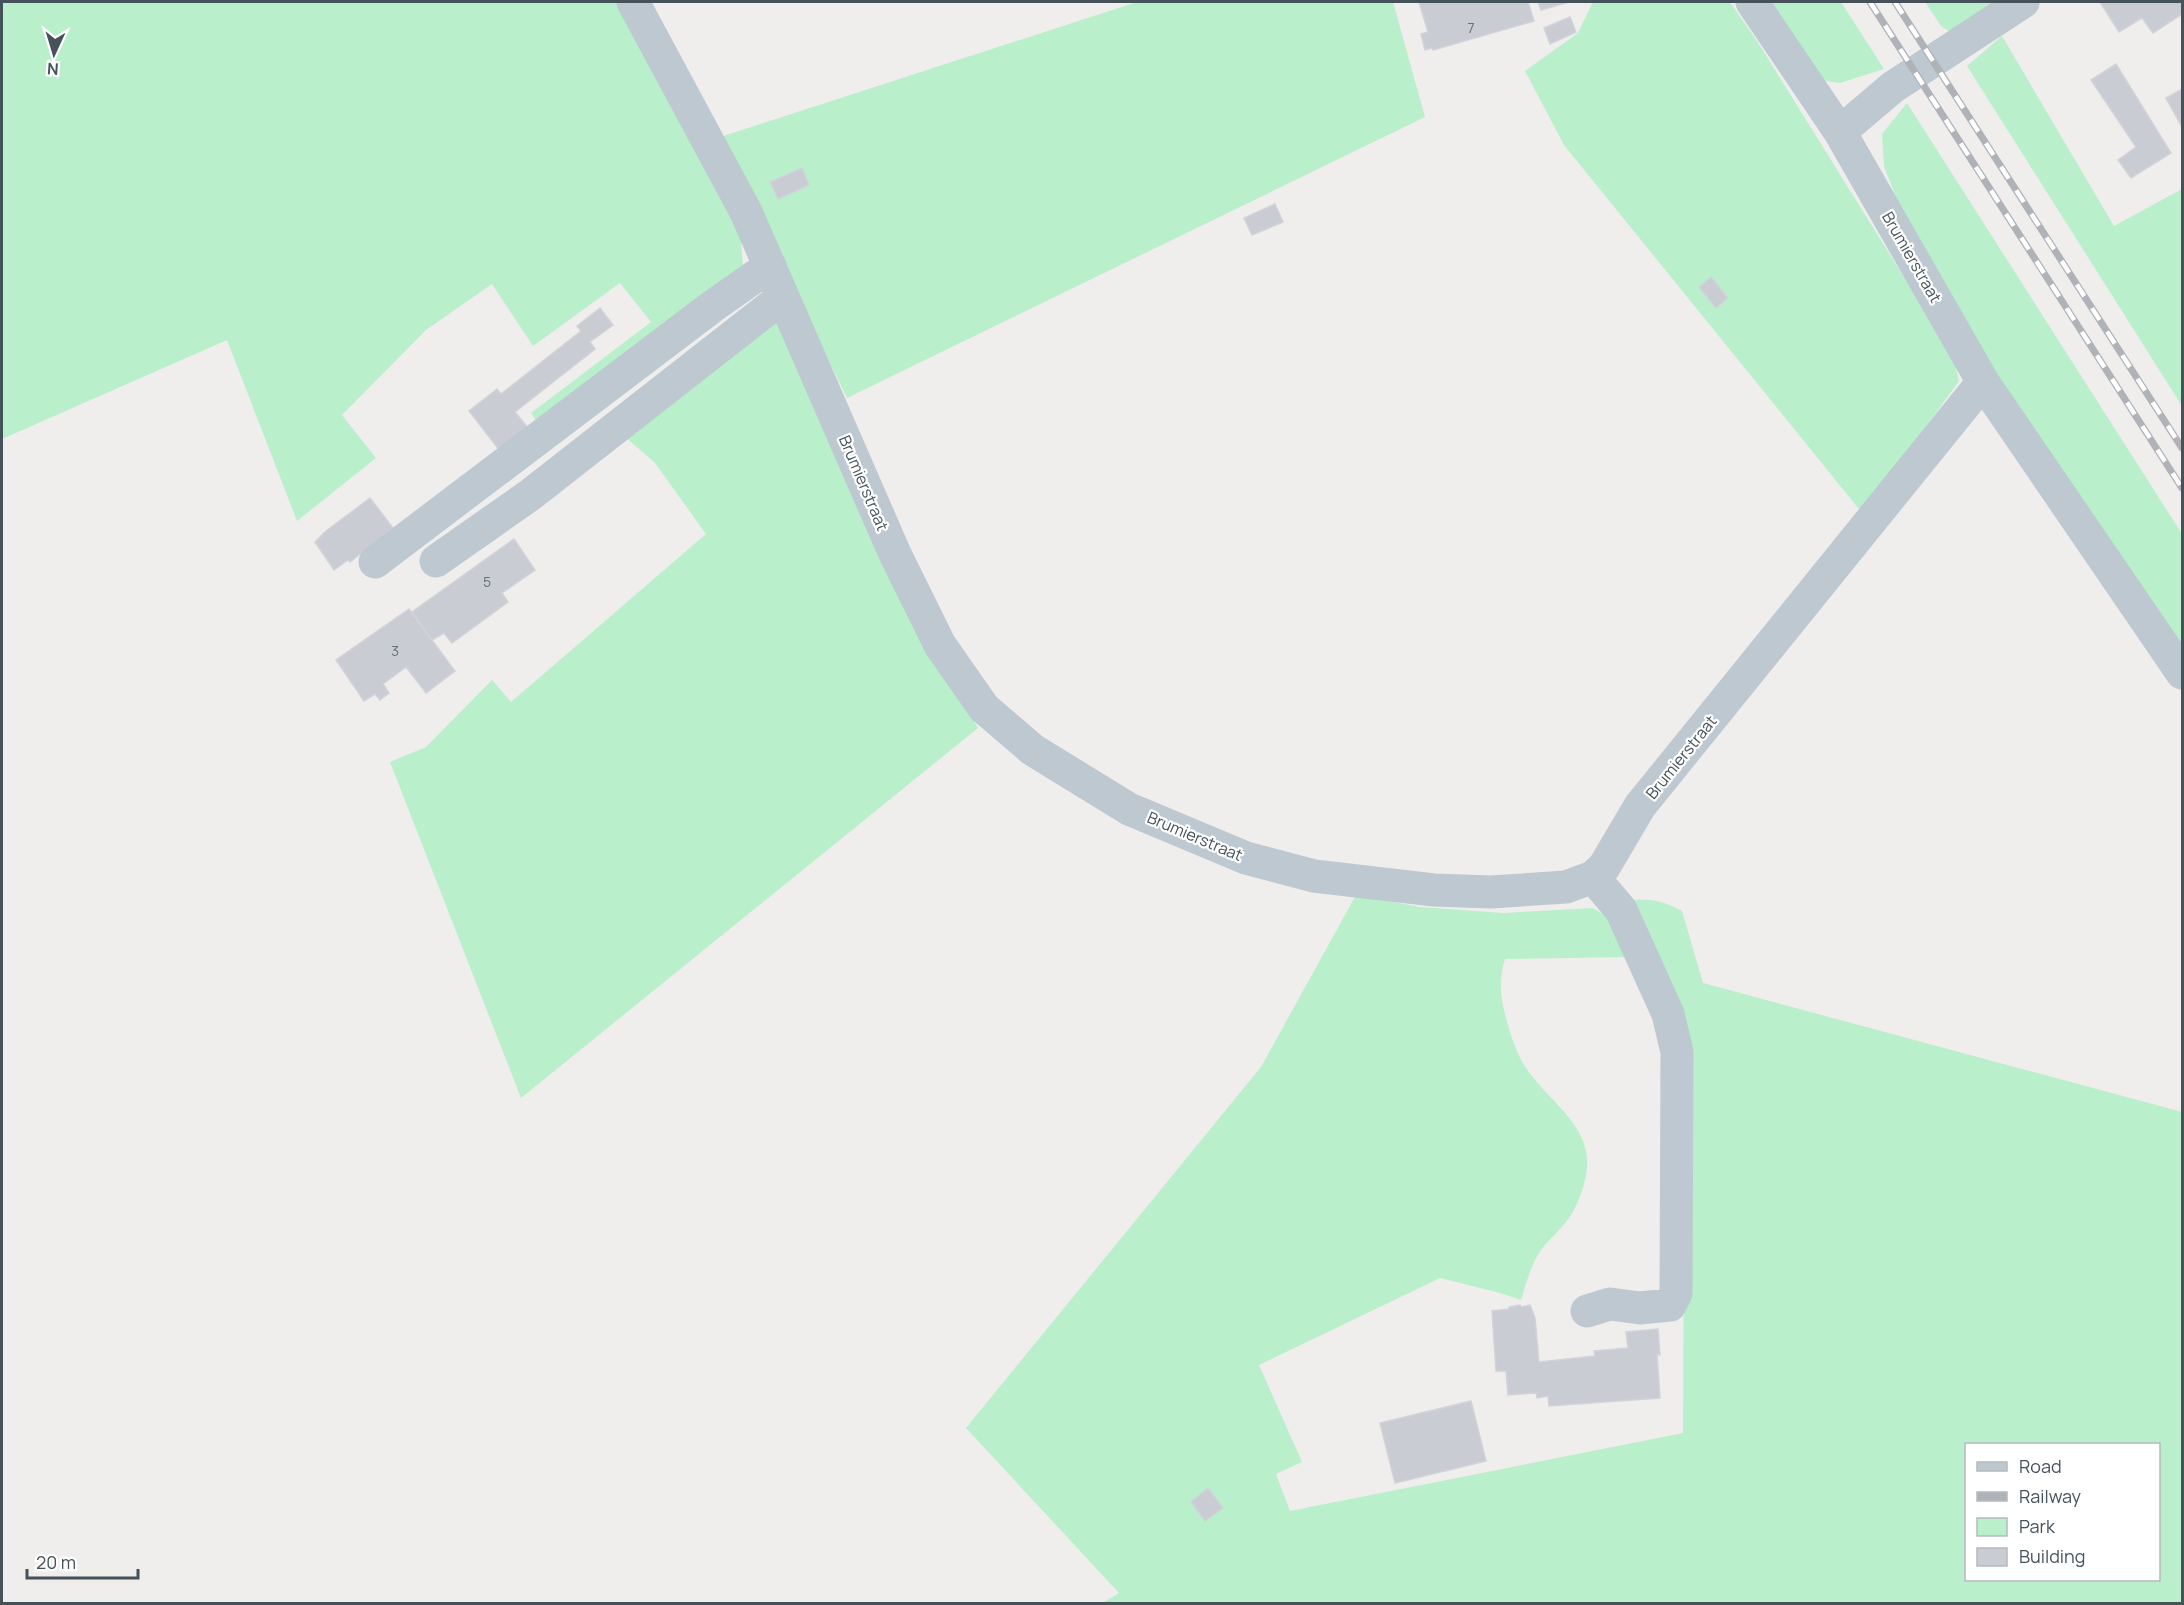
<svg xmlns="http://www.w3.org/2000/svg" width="2184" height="1605" viewBox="0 0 2184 1605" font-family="Manrope,sans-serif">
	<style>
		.green { fill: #b9efcb; fill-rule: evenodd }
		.building { fill: #c9ccd2; stroke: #d1d3d9; stroke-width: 1.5 }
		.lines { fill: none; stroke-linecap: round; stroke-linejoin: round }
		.minor { stroke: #bdc8d0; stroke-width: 33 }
		.rail-casing { stroke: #afb3b8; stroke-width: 7 }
		.rail { stroke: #fff; stroke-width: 4.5; stroke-dasharray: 14; stroke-linecap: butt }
		.labels { text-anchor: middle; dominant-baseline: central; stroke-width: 4.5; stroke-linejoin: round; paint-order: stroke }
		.number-label { font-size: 14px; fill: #667078 }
		.street-label { font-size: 16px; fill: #45525a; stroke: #fff }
	</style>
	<rect width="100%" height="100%" fill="#f0eded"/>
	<path class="green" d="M2,2h620l118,225 4,53 -11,31 -226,172 -17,-19 50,-38 -9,-13 120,-91 -31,-39 -87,63 -41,-62 -66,46 -84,85 34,43 -79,63 -70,-181 -225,99z
		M1137,2h256l32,115 -578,281 -127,-261z
		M1593,2h137l27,39 196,315 6,25 -96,133 -299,-369 -39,-74 53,-38z
		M1764,2h77l43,67 -44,14 -20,-3z
		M1925,2h74l-47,31 -11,-7z
		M2002,36l112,190 68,-37v217l-215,-340z
		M1907,103l275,431v123l-96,-141 -109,-174 -75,-129 -18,-47 -2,-32z
		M780,313l147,328 51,87 -457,370 -131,-336 36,-15 66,-67 19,22 195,-168 -51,-71 -32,-28z
		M1356,895l64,12 83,6 90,-5 18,11 16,38 -122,2c-2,7 -4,15 -4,23 -2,19 12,66 23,83 20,33 67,59 63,102 -1,15 -8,35 -16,48 -8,13 -21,23 -30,35 -10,14 -15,34 -20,50l-21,-7 -60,-15 -181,87 43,97 -26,12 14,37 393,-78 2,-384 -55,-149c20,-2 34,1 52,11l21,72 479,129v491h-1080l17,-10 -153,-165 295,-361zM1966,1444h192v136h-192z"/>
	<path class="building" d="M1419,2h109l6,19 -101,29 -1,-2 -7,2 -4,-16 7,-2z
		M1538,2h31l-28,8z
		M2100,2h82v12l-29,19 -11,-15 -23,14z
		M1570,17l6,15 -26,12 -6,-16z
		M2116,64l55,89 -40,25 -13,-18 18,-13 -45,-67z
		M2182,89v38l-16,-29z
		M802,168l7,17 -31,14 -8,-17z
		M1275,204l8,18 -31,13 -8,-17z
		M1711,277l17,21 -12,10 -17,-21z
		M600,308l13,17 -23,17 5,7 -80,63 13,16 -28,23 -31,-40 28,-22 4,5 80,-63 -4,-5z
		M370,498l23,30 -43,34 -2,-2 -14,10 -19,-28 11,-11z
		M514,539l21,31 -33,23 6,9 -56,41 -8,-10 -12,7 -20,-28z
		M409,609l46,62 -29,22 -20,-26 -23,17 6,9 -9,7 -5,-6 -11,7 -28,-41z
		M1520,1305l1,2 9,-2 5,13 4,44 56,-6 -1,-5 34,-3 -2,-16 32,-3 2,26 -3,-1 3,44 -111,8 -1,-10 -11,2 -1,-5 -28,2 -2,-24h-10l-4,-60 17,-2v-2z
		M1471,1401l15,60 -91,22 -15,-60z
		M1208,1488l15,20 -18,13 -14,-19z"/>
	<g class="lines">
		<path class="minor" d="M633,2l113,210 149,342 45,91 44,63 49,42 96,59 117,49 68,18 120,14 57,2 75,-5 27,-10 11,-10 36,-61 343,-424
			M1752,2l88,130 143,250 199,291
			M1840,132l53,-45 130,-85
			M436,561l94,-66 253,-198
			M375,562l338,-256 57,-40
			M1587,1311l23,-7 30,4 30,-3 6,-12 1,-241 -9,-38 -47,-104 -28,-33"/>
		<defs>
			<path id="rail" d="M1870,2l312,486
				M1895,2l287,446"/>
		</defs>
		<use href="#rail" class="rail-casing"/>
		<use href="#rail" class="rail"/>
	</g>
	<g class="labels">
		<g class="number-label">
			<text x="1471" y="27">7</text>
			<text x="487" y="581">5</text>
			<text x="395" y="650">3</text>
		</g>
		<g class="street-label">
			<text transform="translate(1912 257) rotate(60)">Brumierstraat</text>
			<text transform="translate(864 483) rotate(67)">Brumierstraat</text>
			<text transform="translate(1681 757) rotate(-51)">Brumierstraat</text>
			<text transform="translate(1195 836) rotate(23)">Brumierstraat</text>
		</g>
	</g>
	<rect width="2184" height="1605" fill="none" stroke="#45525a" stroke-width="6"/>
	<rect x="1965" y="1443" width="195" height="138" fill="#ffffff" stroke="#b5babd" stroke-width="1.5"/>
	<rect x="1977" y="1462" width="30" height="9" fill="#bdc8d0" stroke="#b5babd" stroke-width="1.5"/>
	<text x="2019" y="1473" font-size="18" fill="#45525a">Road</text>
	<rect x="1977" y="1492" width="30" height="9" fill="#afb3b8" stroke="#b5babd" stroke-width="1.5"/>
	<text x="2019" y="1503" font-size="18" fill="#45525a">Railway</text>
	<rect x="1977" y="1518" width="30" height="18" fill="#b9efcb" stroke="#b5babd" stroke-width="1.5"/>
	<text x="2019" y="1533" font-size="18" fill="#45525a">Park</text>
	<rect x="1977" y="1548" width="30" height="18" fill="#c9ccd2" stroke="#b5babd" stroke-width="1.5"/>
	<text x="2019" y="1563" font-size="18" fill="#45525a">Building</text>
	<g transform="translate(54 54) rotate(184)" stroke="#ffffff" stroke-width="4.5" paint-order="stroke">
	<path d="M0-4.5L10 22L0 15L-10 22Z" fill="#45525a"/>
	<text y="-9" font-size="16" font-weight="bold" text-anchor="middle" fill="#45525a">N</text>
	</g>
	<path d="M27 1569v9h111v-9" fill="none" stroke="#45525a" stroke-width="3"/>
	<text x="36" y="1569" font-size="18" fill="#45525a" stroke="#ffffff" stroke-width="4.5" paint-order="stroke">20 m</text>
</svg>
